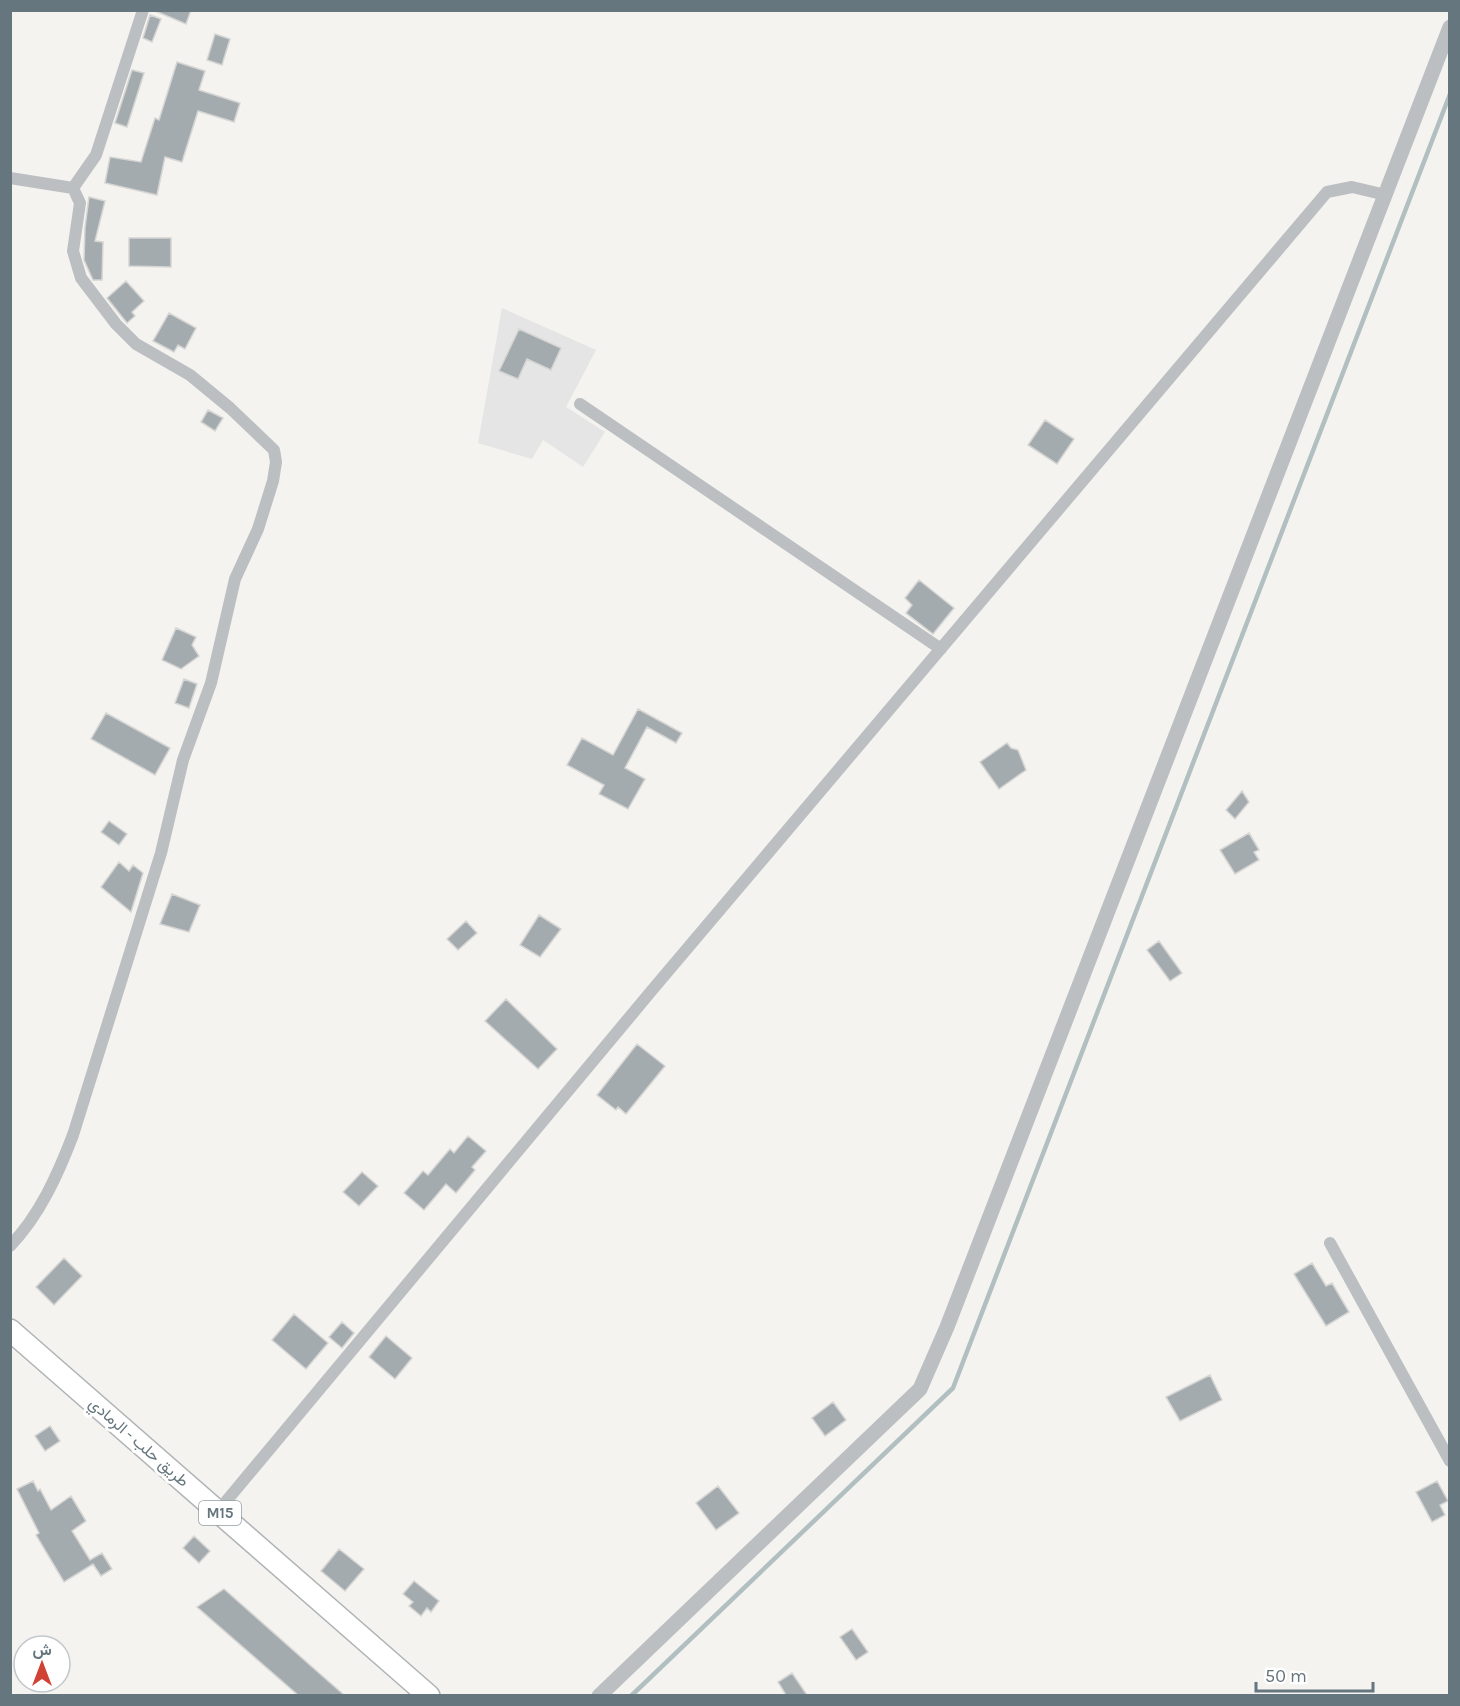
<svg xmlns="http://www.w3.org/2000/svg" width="1460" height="1706" viewBox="0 0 1460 1706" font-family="Karla,Vazirmatn,sans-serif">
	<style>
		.built { fill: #e4e5e4 }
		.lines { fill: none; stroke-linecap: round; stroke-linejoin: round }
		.stream { stroke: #b1bfc1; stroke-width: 4.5 }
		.building { fill: #a3abaf; stroke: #d5d5d3; stroke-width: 1.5 }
		.trunk-casing { stroke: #afb3b5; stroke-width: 24 }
		.minor { stroke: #bbbfc2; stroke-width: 12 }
		.tertiary { stroke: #bbbfc2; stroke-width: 15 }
		.trunk { stroke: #fff; stroke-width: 21 }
		.labels { text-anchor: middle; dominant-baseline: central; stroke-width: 6; stroke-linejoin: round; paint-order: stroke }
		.shield { fill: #fff; stroke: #949fa5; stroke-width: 1.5 }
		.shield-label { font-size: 15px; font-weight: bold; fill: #66767e }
		.street-label { font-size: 16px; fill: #66767e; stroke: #fff }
	</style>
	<rect width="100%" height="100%" fill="#f4f3f0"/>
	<path class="built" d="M502,308l94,42 -30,57 39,25 -22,35 -40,-27 -11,19 -54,-16z"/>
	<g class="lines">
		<path class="stream" d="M631,1696l322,-308 497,-1294"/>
	</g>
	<path class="building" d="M153,10h38l-5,14z
		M150,15l11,4 -9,23 -9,-4z
		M215,34l15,5 -8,26 -15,-5z
		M177,62l28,9 -6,19 41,13 -6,19 -36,-11 -16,51 -17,-5 -8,38 -52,-12 5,-26 31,5 14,-44 4,2z
		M132,70l12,3 -17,54 -12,-4z
		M89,197l16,4 -10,40 8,1 -1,38h-9l-9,-20 1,-32z
		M129,238h42v29l-42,-1z
		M126,281l18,20 -12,11 3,4 -8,7 -20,-25z
		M169,313l27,15 -11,21 -7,-4 -4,7 -21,-11z
		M519,329l42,19 -10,22 -24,-11 -9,20 -19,-8z
		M208,410l15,8 -8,13 -14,-9z
		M1045,420l29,19 -17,25 -29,-19z
		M919,580l35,28 -21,26 -27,-21 6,-8 -7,-7z
		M176,628l20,9 -4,8 7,11 -18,13 -19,-9z
		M184,679l13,5 -8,24 -14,-5z
		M638,709l44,24 -6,10 -29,-16 -22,41 20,11 -17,30 -29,-15 5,-9 -37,-20 15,-27 31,17z
		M106,713l64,35 -15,27 -64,-36z
		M1007,743l4,5 7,2 8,20 -27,19 -19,-27z
		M1242,791l7,11 -14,17 -9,-9z
		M109,821l18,13 -8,11 -18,-13z
		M1249,833l10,17 -5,2 5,8 -24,14 -15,-24z
		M119,862l10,9 4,-6 10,8 -12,39 -30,-25z
		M172,894l28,11 -11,27 -29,-8z
		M539,915l22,14 -21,28 -20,-12z
		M466,921l11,12 -19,17 -11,-11z
		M1159,941l23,32 -12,8 -23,-31z
		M506,999l51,50 -19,20 -53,-48z
		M637,1044l28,22 -39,48 -8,-7 -2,3 -19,-15z
		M468,1136l18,15 -14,16 3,3 -19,23 -10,-9 -22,26 -20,-17 19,-22 5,4 22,-26 4,4z
		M362,1172l16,14 -19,20 -16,-14z
		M64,1258l18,18 -28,29 -18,-18z
		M1312,1263l14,23 6,-3 17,29 -23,14 -32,-52z
		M294,1314l34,29 -22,26 -34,-29z
		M342,1322l12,11 -12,15 -13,-11z
		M386,1336l26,22 -17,21 -26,-22z
		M1210,1375l12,25 -42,21 -14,-24z
		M833,1402l13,18 -21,16 -13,-18z
		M50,1426l10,15 -15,10 -10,-15z
		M33,1481l5,10 2,-2 11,21 20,-14 15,25 -14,10 18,29 12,-7 10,16 -11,7 -8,-12 -29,18 -28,-47 3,-2 -22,-44z
		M1437,1481l11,20 -8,4 5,10 -13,7 -16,-30z
		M718,1486l21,27 -23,17 -20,-27z
		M194,1536l16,15 -11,12 -16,-15z
		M339,1549l25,20 -19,22 -24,-20z
		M414,1581l25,20 -8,11 -4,-4 -6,8 -12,-10 4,-4 -10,-8z
		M224,1589l87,77 33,29h-46l-101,-88z
		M852,1629l16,23 -12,8 -16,-23z
		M792,1673l15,22h-21l-8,-13z"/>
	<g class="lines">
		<defs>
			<path id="trunk" d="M10,1330l419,366"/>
		</defs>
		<use href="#trunk" class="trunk-casing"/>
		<path class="minor" d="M10,178l63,10 23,-33 47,-145
			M580,404l361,245
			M1330,1243l120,218
			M10,1246c30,-31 48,-72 63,-111l88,-282 22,-93 28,-77 24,-104 23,-50 15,-48 3,-19 -2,-12 -44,-42 -40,-33 -54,-31 -20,-20 -35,-46 -8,-27 7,-48 -7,-15
			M218,1511l435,-522 674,-797 25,-5 34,8"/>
		<path class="tertiary" d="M599,1696l321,-307 27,-62 503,-1300"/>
		<use href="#trunk" class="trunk"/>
	</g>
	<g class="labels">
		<rect class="shield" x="199" y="1501" width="42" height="24" rx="4.5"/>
		<g class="shield-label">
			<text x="220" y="1513">M15</text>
		</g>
		<g class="street-label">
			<text transform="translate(139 1442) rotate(41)">طريق حلب - الرمادي</text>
		</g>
	</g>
	<rect width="1460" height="1706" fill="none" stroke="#66767e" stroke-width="24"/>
	<g transform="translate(42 1664)"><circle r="28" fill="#ffffff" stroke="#c2c8cb" stroke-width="1.5"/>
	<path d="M0-4.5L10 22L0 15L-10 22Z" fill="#d04334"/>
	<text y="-9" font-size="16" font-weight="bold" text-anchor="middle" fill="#66767e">ش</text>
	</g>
	<path d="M1256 1682v9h117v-9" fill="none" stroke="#66767e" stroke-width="3"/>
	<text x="1265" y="1682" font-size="18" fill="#66767e" stroke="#ffffff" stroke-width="4.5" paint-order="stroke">50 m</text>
</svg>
